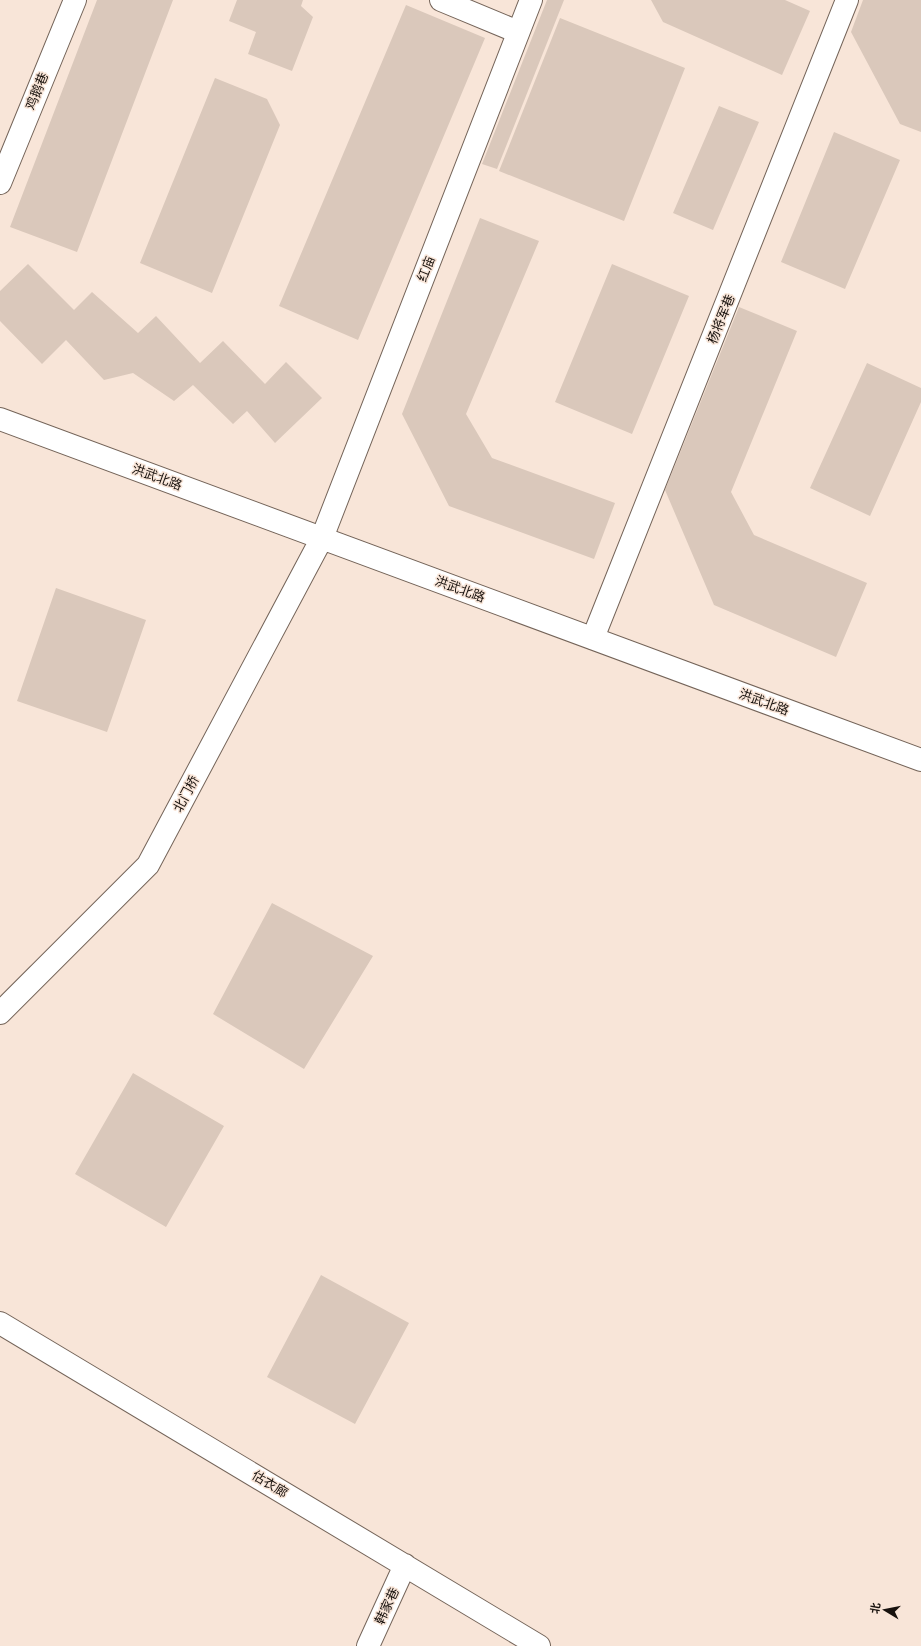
<svg xmlns="http://www.w3.org/2000/svg" width="921" height="1646" viewBox="0 0 921 1646" font-family="'Space Grotesk','Noto Sans SC',sans-serif">
	<style>
		.building { fill: #dac8bb }
		.lines { fill: none; stroke-linecap: round; stroke-linejoin: round }
		.pedestrian-casing { stroke: #746459; stroke-width: 24 }
		.minor-casing { stroke: #746459; stroke-width: 24 }
		.secondary-casing { stroke: #746459; stroke-width: 24 }
		.pedestrian { stroke: #fff; stroke-width: 22 }
		.minor { stroke: #fff; stroke-width: 22 }
		.secondary { stroke: #fff; stroke-width: 22 }
		.labels { text-anchor: middle; dominant-baseline: central; stroke-width: 3; stroke-linejoin: round; paint-order: stroke }
		.street-label { font-size: 13px; fill: #17110d; stroke: #f8e5d8 }
	</style>
	<rect width="100%" height="100%" fill="#f8e5d8"/>
	<path class="building" d="M97,0h76l-96,252 -67,-25z
		M237,0h66l-2,6 12,11 -21,54 -44,-17 8,-22 -27,-11z
		M547,0h17l-67,169 -15,-5z
		M651,0h134l25,11 -28,64 -119,-53z
		M863,0h58v132l-21,-8 -49,-92z
		M406,5l79,33 -127,302 -79,-34z
		M560,18l125,50 -61,153 -125,-50z
		M215,78l52,21 13,26 -68,168 -72,-30z
		M719,106l40,16 -46,108 -40,-17z
		M834,132l66,28 -55,129 -64,-27z
		M480,218l59,23 -73,173 26,44 123,45 -21,56 -145,-53 -47,-92z
		M28,264l46,46 18,-18 46,41 18,-17 44,47 23,-22 42,43 21,-22 36,36 -47,45 -28,-32 -14,13 -40,-39 -19,16 -41,-28 -29,7 -38,-40 -24,24 -42,-43v-30z
		M612,264l77,32 -57,138 -77,-32z
		M739,307l58,24 -66,161 23,43 113,48 -31,74 -122,-52 -49,-115z
		M867,363l54,25v14l-51,114 -60,-28z
		M56,588l90,32 -39,112 -90,-31z
		M272,903l101,53 -69,113 -91,-55z
		M133,1073l91,53 -58,101 -91,-53z
		M321,1275l88,48 -54,101 -88,-47z"/>
	<g class="lines">
		<defs>
			<path id="pedestrian" d="M322,538l209,-538"/>
			<path id="minor" d="M441,0l77,32
				M0,183l75,-183
				M593,638l254,-638
				M0,1323l539,323
				M368,1646l37,-81"/>
			<path id="secondary" d="M0,419l921,341
				M0,1013l148,-148 174,-327"/>
		</defs>
		<use href="#pedestrian" class="pedestrian-casing"/>
		<use href="#minor" class="minor-casing"/>
		<use href="#secondary" class="secondary-casing"/>
		<use href="#pedestrian" class="pedestrian"/>
		<use href="#minor" class="minor"/>
		<use href="#secondary" class="secondary"/>
	</g>
	<g class="labels">
		<g class="street-label">
			<text transform="translate(37 91) rotate(-68)">鸡鹅巷</text>
			<text transform="translate(426 269) rotate(-69)">红庙</text>
			<text transform="translate(721 319) rotate(-68)">杨将军巷</text>
			<text transform="translate(157 477) rotate(20)">洪武北路</text>
			<text transform="translate(460 589) rotate(20)">洪武北路</text>
			<text transform="translate(764 702) rotate(20)">洪武北路</text>
			<text transform="translate(186 794) rotate(-62)">北门桥</text>
			<text transform="translate(270 1484) rotate(31)">估衣廊</text>
			<text transform="translate(387 1606) rotate(-65)">韩家巷</text>
		</g>
	</g>
	<g transform="translate(885 1610) rotate(280)" stroke="#f8e5d8" stroke-width="3" paint-order="stroke">
	<path d="M0-3L7 15L0 10L-7 15Z" fill="#17110d"/>
	<text y="-6" font-size="11" font-weight="bold" text-anchor="middle" fill="#17110d">北</text>
	</g>
</svg>
